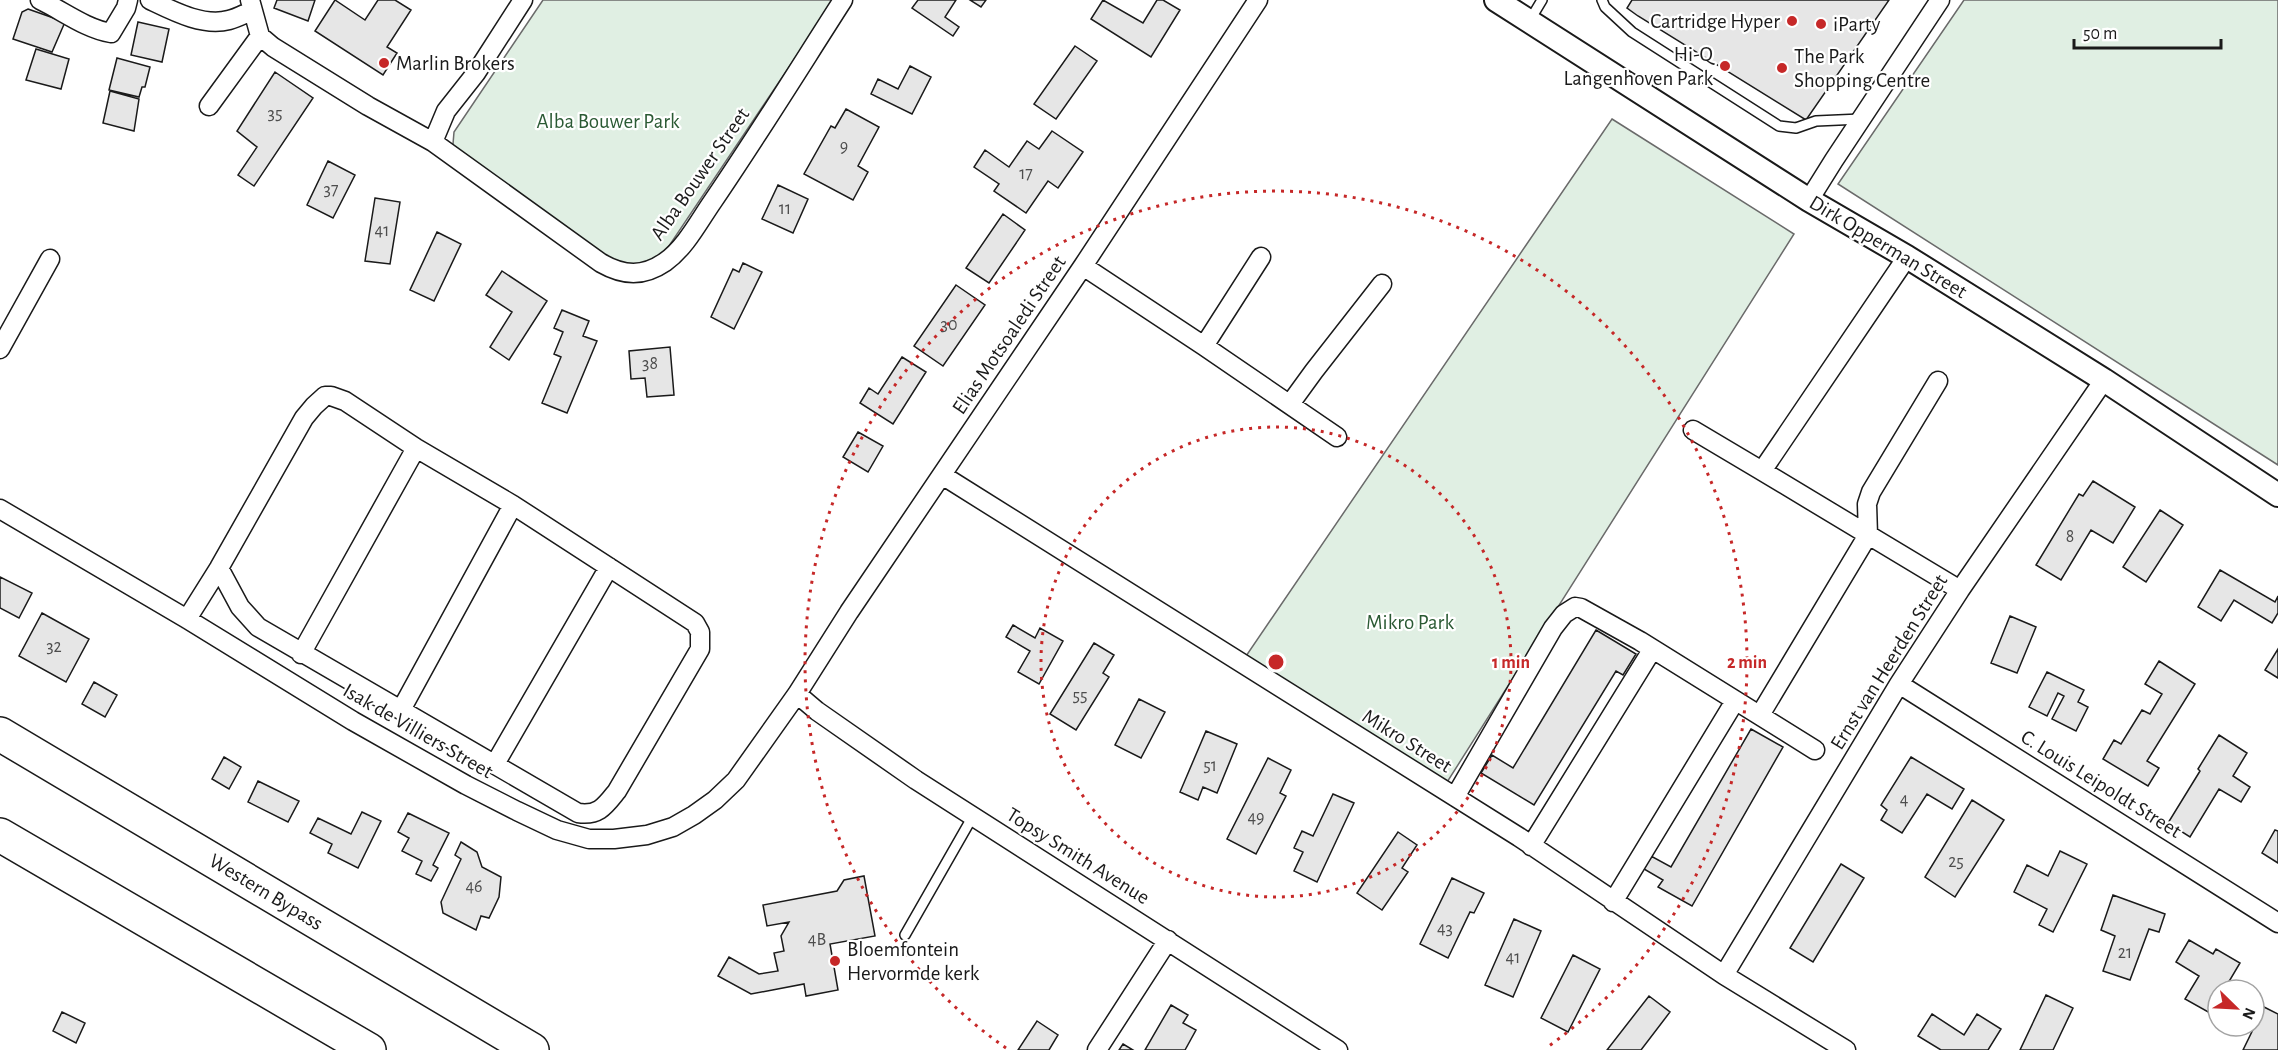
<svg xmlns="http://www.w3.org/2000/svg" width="2278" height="1050" viewBox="0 0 2278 1050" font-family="'Alegreya Sans',sans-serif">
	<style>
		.green { fill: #e0efe3; stroke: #6a6a6a; stroke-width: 1.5 }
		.building { fill: #e6e6e6; stroke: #1a1a1a; stroke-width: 1.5 }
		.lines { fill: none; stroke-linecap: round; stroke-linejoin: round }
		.service-casing { stroke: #1a1a1a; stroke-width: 12 }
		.minor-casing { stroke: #1a1a1a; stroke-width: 21 }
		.tertiary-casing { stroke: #1a1a1a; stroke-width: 26 }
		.motorway-casing { stroke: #1a1a1a; stroke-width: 36 }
		.service { stroke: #fff; stroke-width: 9 }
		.minor { stroke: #fff; stroke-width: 18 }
		.tertiary { stroke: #fff; stroke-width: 22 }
		.motorway { stroke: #fff; stroke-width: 33 }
		.ring { fill: none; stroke: #c62828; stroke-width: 3; stroke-dasharray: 3 6 }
		.poi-dot { fill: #c62828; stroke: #fff; stroke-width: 2 }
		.labels { text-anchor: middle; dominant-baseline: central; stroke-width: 4.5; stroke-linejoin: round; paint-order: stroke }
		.number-label { font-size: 18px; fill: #4d4d4d }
		.poi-label { font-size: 21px; fill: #1a1a1a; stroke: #fff; text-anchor: start }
		.park-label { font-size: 21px; fill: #2b5a34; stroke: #fff }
		.street-label { font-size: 21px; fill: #1a1a1a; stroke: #fff }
		.centre { fill: #c62828; stroke: #fff; stroke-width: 3 }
		.ring-label { font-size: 18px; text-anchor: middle; font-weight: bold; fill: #c62828; stroke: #fff; stroke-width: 4.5; stroke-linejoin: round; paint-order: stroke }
	</style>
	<rect width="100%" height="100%" fill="#fff"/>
	<path class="green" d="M543,0h291l-169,252 -24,14 -20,1 -169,-111 2,-24z
		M1964,0h314v465l-440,-281z
		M1612,119l182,115 -350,553 -200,-128z"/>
	<path class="building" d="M277,0h38l-7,21 -34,-13z
		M335,0l30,20 13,-20h17l16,10 -24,37 10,6 -14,22 -68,-44z
		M918,0h38l-11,17 14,10 -6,9 -41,-28z
		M970,0h16l-5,7z
		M1103,0l40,23 14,-23h6l17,10 -29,47 -60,-38z
		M1632,0h257l-83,120 -168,-104 -11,-8z
		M28,9l37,13 -13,30 -39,-13 9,-27z
		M138,22l31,7 -7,33 -31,-7z
		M1075,46l22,15 -41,58 -22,-15z
		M36,49l33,10 -8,30 -35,-9z
		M117,58l33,9 -5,20h-3l-3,10 -30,-7z
		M910,66l21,11 -19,37 -41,-20 7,-15 20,10z
		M275,72l38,26 -59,88 -16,-11 19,-28 -20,-16z
		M110,91l29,8 -5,32 -31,-8z
		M846,109l33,18 -21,39 10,6 -15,28 -49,-26 27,-48 4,2z
		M1052,131l31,21 -25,36 -10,-7 -22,32 -32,-22 5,-7 -25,-17 11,-17 24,17 18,-26 12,8z
		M328,161l27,14 -22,43 -26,-13z
		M778,185l30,14 -15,34 -31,-14z
		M375,198l25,4 -10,62 -25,-3z
		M1003,214l22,16 -36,53 -23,-15z
		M437,232l24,12 -27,57 -24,-11z
		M743,263l19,9 -28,57 -23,-12 22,-48 6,3z
		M502,271l45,30 -38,59 -19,-13 22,-35 -26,-17z
		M956,285l29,20 -42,61 -29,-20z
		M562,310l27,11 -6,15 14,5 -30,72 -25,-10 19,-46 -7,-3 9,-22 -9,-4z
		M670,347l4,48 -27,2 -2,-19 -14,1 -2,-28z
		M902,357l24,15 -33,52 -33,-21 9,-15 9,6z
		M858,432l25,14 -15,26 -25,-15z
		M2093,481l42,26 -22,36 -22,-13 -30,50 -25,-15 43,-71 4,2z
		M2160,510l23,15 -37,57 -23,-15z
		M2220,570l55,32 3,-6v17l-6,10 -38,-23 -13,21 -23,-14z
		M0,577l32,16 -13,25 -19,-10z
		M42,613l47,26 -23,43 -47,-26z
		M2010,616l26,11 -19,46 -26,-10z
		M1013,625l22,13 5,-10 23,13 -24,43 -21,-12 12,-21 -24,-14z
		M1596,630l40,24 -13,21 -7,-4 -82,134 -53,-32 11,-18 21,13z
		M1094,643l20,12 -11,18 6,4 -33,53 -26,-16z
		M2278,649v29l-13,-8z
		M2159,661l36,23 -48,77 12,7 -11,18 -45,-27 11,-19 7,4 21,-34 8,4 12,-20 -17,-10z
		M2047,672l37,18 -6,12 10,5 -12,24 -24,-12 12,-23 -6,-3 -11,23 -18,-9z
		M94,682l23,13 -12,22 -23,-13z
		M1139,699l26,13 -24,46 -26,-13z
		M1751,729l32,18 -91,159 -34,-19 5,-7 -19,-11 7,-13 20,11z
		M1206,731l31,13 -20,49 -14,-6 -5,13 -18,-8z
		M2219,735l28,18 -14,23 17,11 -9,15 -22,-13 -29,48 -22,-14 32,-52 -2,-2z
		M224,757l17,10 -12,22 -17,-10z
		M1911,757l53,32 -12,20 -25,-15 -25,39 -21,-13 6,-10 -6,-5z
		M1268,758l23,12 -11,23 6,3 -30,58 -29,-15z
		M258,781l41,20 -11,21 -40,-20z
		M1333,794l21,9 -37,79 -23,-11 9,-19 -9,-4 8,-17 11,5z
		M1972,800l32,20 -49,77 -30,-20z
		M362,812l19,9 -23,47 -30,-15 4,-9 -22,-11 8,-15 33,16z
		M408,813l41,20 -16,32 5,3 -7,13 -15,-7 6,-13 -20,-10 7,-13 -11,-6z
		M2275,830l3,1v32l-16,-10z
		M1398,832l19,13 -15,23 6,4 -26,38 -25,-17z
		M461,842l16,10 5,15 19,10 -2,20 -10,21 -8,-2 -5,14 -33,-17 -2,-11 20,-43 -6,-4z
		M2060,851l27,13 -34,68 -14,-7 8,-16 -33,-17 13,-27 21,11z
		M1841,864l23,14 -51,84 -23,-14z
		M864,876l11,60 -45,8 8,46 -32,6 -2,-12 -53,10 -33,-18 11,-19 30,17 19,-3 -4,-18 10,-2 -3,-15 8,-14 -22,4 -4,-21 74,-14 7,-11z
		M1452,878l32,15 -10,20 -4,-1 -22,46 -28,-14z
		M2113,895l52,19 -6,18 -10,-3 -19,51 -27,-9 12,-35 -14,-6z
		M1514,919l27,12 -28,66 -28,-12z
		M2189,940l24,14 3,-5 24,14 -16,27h-6v10l-8,13 -25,-14 14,-23 -23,-14z
		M1573,955l27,14 -32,63 -27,-14z
		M2046,995l27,13 -20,42h-33z
		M1649,996l21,16 -29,38h-34z
		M1171,1005l17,10 -5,8 13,7 -11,20h-40z
		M2264,1007l14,7v36h-35z
		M62,1012l23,11 -9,20 -23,-12z
		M1932,1014l32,21 13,-21 24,15 -13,21h-47l-23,-14z
		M1037,1021l21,14 -9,15h-31z
		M1123,1044l10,6h-14z"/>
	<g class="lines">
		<defs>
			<path id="service" d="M1602,0l3,7 27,25 147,94 17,2 20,-7 45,-2
				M1530,20l12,-20
				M905,935l68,-119"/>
			<path id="minor" d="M40,0c23,11 46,29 71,33l15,-25 2,-8
				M150,0c23,11 53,27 79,20 8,-2 15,-6 22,-9
				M250,0l10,36 13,11 95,59 65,36 168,121c23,13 42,14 64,-1 21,-15 34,-41 48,-61 45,-66 87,-134 130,-201
				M209,106l51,-70
				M433,142l13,-31 30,-38 47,-73
				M1809,200l25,-40 106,-160
				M1083,266l121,80 133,91
				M1204,346l57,-89
				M0,349l50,-90
				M1290,404l24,-33 68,-87
				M1693,430l69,41 145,-214
				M1762,471l198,119
				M942,475l577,362 205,138 122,75
				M0,509l187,110 166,102 113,64 51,26 40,19 32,9h25l33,-4 26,-8 21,-12 21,-15 21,-20 61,-86 52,-82 234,-346 175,-266
				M187,619l32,-51 85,-150 10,-12 11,-10h6l14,5 71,47 97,57 182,118 5,9v17l-83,142c-12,15 -18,25 -39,22l-320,-186 -18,-20 -21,-39
				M301,654l115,-206
				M1899,684l379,239
				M797,694l20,17 99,69 422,270
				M401,710l112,-205
				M1760,715l108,-180 -1,-31 4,-12 67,-111
				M495,764l114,-197
				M1455,797l98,-169 11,-14 11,-7 6,1 59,33 175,109
				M1531,846l121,-196
				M1613,902l122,-201
				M1724,975l175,-291 61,-94 144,-210
				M1097,1050l71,-110"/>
			<path id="tertiary" d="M1496,0l313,200 98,57 197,123 174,115"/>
			<path id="motorway" d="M0,734l532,316
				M0,835l369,215"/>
		</defs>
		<use href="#service" class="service-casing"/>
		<use href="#minor" class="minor-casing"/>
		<use href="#tertiary" class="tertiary-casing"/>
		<use href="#motorway" class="motorway-casing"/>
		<use href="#service" class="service"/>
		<use href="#minor" class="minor"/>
		<use href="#tertiary" class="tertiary"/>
		<use href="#motorway" class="motorway"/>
	</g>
	<g class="ring">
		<circle cx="1276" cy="662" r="235"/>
		<path d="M1006 1048A471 471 0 1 1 1546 1048"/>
	</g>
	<g class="poi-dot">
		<circle cx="1792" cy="21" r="6"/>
		<circle cx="1821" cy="24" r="6"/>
		<circle cx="384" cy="63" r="6"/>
		<circle cx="1725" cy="66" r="6"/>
		<circle cx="1782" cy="68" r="6"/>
		<circle cx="835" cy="961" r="6"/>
	</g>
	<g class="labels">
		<g class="number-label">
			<text x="275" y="114">35</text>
			<text x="844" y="147">9</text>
			<text x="1026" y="174">17</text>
			<text x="331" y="190">37</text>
			<text x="785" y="209">11</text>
			<text x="382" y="231">41</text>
			<text x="949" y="325">30</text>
			<text x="650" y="364">38</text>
			<text x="2070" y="537">8</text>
			<text x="54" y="647">32</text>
			<text x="1080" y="696">55</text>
			<text x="1210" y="766">51</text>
			<text x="1904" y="800">4</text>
			<text x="1256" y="818">49</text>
			<text x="1956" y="862">25</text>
			<text x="474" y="887">46</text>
			<text x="1445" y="929">43</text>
			<text x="817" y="940">4B</text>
			<text x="2125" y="953">21</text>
			<text x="1513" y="958">41</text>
		</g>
		<g class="poi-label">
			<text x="1780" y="21" text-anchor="end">Cartridge Hyper</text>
			<text x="1833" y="24">iParty</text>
			<text x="1713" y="54" text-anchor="end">Hi-Q<tspan x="1713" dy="24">Langenhoven Park</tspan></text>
			<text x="1794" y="56">The Park<tspan x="1794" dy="24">Shopping Centre</tspan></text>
			<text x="396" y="63">Marlin Brokers</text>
			<text x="847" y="949">Bloemfontein<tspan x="847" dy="24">Hervormde kerk</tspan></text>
		</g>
		<g class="park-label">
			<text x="608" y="121">Alba Bouwer Park</text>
			<text x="1410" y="622">Mikro Park</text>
		</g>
		<g class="street-label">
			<text transform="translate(700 174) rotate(-55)">Alba Bouwer Street</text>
			<text transform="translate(1888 247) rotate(31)">Dirk Opperman Street</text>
			<text transform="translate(1009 335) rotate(-56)">Elias Motsoaledi Street</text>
			<text transform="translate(1889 662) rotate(-58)">Ernst van Heerden Street</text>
			<text transform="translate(418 731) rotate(30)">Isak de Villiers Street</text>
			<text transform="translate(1407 741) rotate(32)">Mikro Street</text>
			<text transform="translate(2101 784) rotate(32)">C. Louis Leipoldt Street</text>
			<text transform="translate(1078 856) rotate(32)">Topsy Smith Avenue</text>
			<text transform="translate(266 892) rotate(31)">Western Bypass</text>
		</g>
	</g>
	<circle cx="1276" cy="662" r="9" class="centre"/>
	<g class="ring-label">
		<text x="1511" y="668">1 min</text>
		<text x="1747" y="668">2 min</text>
	</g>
	<g transform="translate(2236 1008) rotate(114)"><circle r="28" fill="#ffffff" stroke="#a3a3a3" stroke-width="1.5"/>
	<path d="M0-4.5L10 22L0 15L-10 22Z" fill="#c62828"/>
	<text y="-9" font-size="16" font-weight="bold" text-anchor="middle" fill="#1a1a1a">N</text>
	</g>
	<path d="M2074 39v9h147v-9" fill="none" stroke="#1a1a1a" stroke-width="3"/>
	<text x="2083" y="39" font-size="18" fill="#1a1a1a" stroke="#ffffff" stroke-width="4.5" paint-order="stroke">50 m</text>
</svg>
